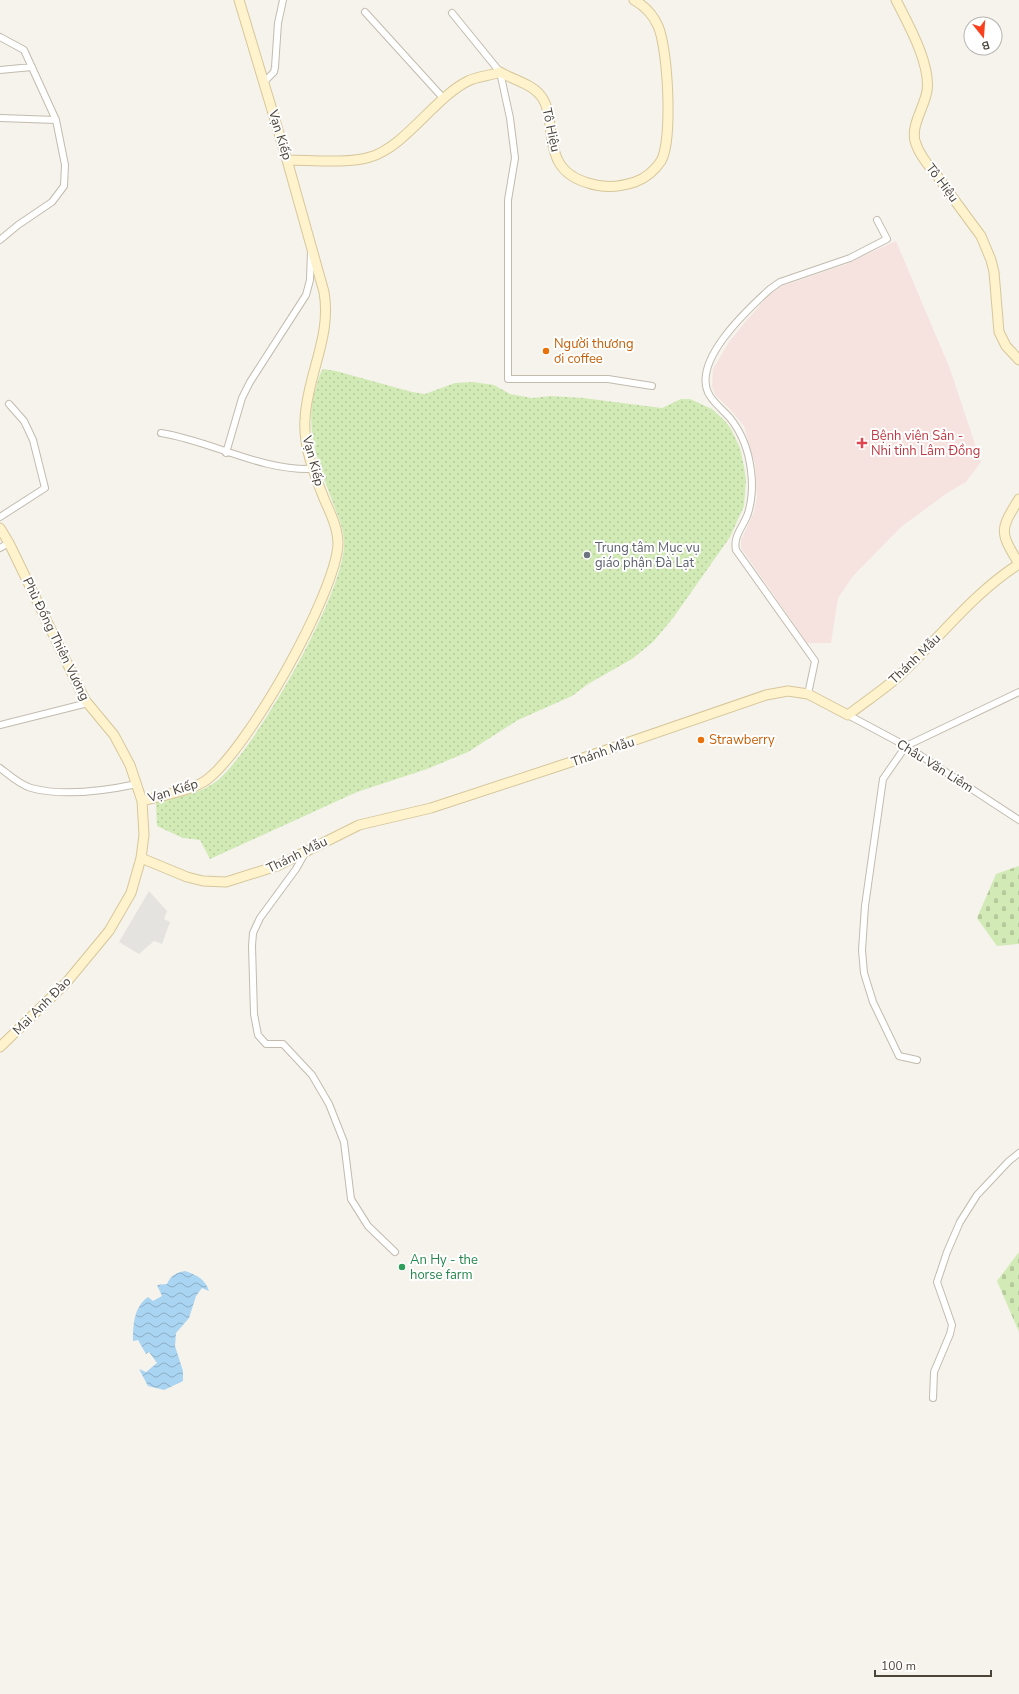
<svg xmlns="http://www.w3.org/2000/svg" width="1019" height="1694" viewBox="0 0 1019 1694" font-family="'Nunito Sans',sans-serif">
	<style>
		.medical { fill: #f6e3e0 }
		.cemetery { fill: url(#cemetery-stones) }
		.park { fill: url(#park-dots) }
		.parking { fill: #e5e3e0 }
		.water { fill: url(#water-waves) }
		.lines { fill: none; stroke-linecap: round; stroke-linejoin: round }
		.street-casing { stroke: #c2bbae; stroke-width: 8 }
		.secondary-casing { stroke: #d6c79b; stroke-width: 11 }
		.street { stroke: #fff; stroke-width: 6 }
		.secondary { stroke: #fff3cd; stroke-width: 9 }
		.food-dot { fill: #e8710a; stroke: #fff; stroke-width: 1.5 }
		.health-dot { fill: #e0444e; stroke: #fff; stroke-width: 1.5 }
		.worship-dot { fill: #6b7280; stroke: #fff; stroke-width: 1.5 }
		.leisure-dot { fill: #2e9e5b; stroke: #fff; stroke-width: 1.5 }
		.labels { text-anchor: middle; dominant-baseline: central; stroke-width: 4; stroke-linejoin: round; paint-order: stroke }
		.street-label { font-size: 13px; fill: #4b4439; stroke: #fff }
		.food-label { font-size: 13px; fill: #c56008; stroke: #fff; text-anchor: start }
		.health-label { font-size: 13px; fill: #be3a42; stroke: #fff; text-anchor: start }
		.worship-label { font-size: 13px; fill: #5b616d; stroke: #fff; text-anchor: start }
		.leisure-label { font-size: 13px; fill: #27864d; stroke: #fff; text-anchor: start }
	</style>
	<defs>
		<pattern id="cemetery-stones" width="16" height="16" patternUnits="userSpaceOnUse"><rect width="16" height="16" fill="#d2eab5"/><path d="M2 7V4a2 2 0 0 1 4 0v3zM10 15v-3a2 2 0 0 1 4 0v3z" fill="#b6ca9c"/></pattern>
		<pattern id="park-dots" width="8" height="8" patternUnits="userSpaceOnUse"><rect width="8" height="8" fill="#d2eab5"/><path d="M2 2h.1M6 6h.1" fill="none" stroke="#b6ca9c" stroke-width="1.8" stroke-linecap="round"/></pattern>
		<pattern id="water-waves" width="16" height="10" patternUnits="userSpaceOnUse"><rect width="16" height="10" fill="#a9d4f2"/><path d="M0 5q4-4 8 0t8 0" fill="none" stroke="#8caec5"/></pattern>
	</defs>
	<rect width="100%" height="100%" fill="#f6f3ec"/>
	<path class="medical" d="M896,241l54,128 31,93 -15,20 -19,11 -46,34 -48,49 -15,22 -7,45h-24l-66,-95v-8l13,-28 3,-15 -2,-33 -11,-38 -14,-17 -14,-13 -4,-9 1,-18 16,-27 17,-21 24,-27 12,-8 62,-21z"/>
	<path class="cemetery" d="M1019,866v78l-22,2 -20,-28 19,-44z
		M1019,1252v80l-22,-51z"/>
	<path class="park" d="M323,369l13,2 76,21 13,2 30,-11 18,-1 21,3 16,9 22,4 19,-2 32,2 79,10 19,-9h9l22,10 13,12 6,8 9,19 4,19 2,13 -2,26 -14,31 -57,81 -20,24 -21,17 -44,25 -16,12 -54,24 -50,32 -41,17 -70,23 -147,67 -10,-19 -17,-2 -26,-12 -1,-23c21,-6 45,-9 62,-23 39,-34 124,-183 126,-234 1,-16 -7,-32 -12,-46 -13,-34 -27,-69 -18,-106 3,-8 4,-18 9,-25z"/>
	<path class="parking" d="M149,891l18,20 -3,8 6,3 -8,22 -8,-3 -15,13 -20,-12z"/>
	<path class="water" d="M185,1271c12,4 20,8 24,20l-7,-3 -6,8 -7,22 -13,15 -1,13 8,25v10l-19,9 -16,-4 -9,-17 7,3 11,-9 -8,-11 -3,2 -8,-14 -5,1c0,-17 1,-34 15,-44l5,4 9,-5 -5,-11 10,-1c4,-9 9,-11 18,-13z"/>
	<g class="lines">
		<defs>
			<path id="street" d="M365,12l79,87
				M452,13l48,59 10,46 5,40 -7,42v179h100l44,7
				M0,37l24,13 32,70 9,45 -1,21 -12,16 -34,23 -18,15
				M0,70l32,-3
				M264,82l10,-10 1,-5 3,-44 5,-23
				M0,118l56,2
				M161,433c51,8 99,38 152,36
				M226,453l16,-55 8,-16 56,-87 4,-15 1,-30
				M0,517l45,-29 -12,-48 -9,-19 -15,-17
				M0,548l9,-5
				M808,694l7,-33 -79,-111c-3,-13 6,-22 11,-34 5,-13 6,-31 4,-45 -2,-18 -9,-38 -21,-53 -6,-7 -15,-14 -20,-22 -21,-33 38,-87 60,-107l10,-7 70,-24 37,-19 -10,-19
				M848,715l58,31 113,74
				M0,725l88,-22
				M0,768c9,7 20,17 31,20 33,9 73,3 106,-4
				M305,853l-9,16 -36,49 -7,15 -1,13 2,68 4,21 8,9h17l29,31 17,29 15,38 7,57 17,27 27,26
				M917,1060l-18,-4 -26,-54 -9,-29 -2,-23 3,-44 18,-127 23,-33 113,-54
				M933,1398l1,-26 16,-38 2,-9 -15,-43 10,-30 13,-30 17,-27 32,-34 10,-8"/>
			<path id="secondary" d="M896,0c12,24 35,64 31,91 -3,17 -16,34 -12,50 4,14 14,25 23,36 14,20 29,40 43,59l10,24 3,12 5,60 7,14 13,14
				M287,160c23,0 61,4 83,-3 35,-10 64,-59 98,-76 10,-5 22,-5 32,-9 15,9 34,12 43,27 5,8 6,18 7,26 3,29 7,49 38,58 15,5 32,4 47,-1 11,-4 20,-12 26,-21 12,-21 7,-113 -3,-135 -5,-11 -13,-20 -24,-26
				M0,528l9,15 76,157 29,35 16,30 12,36 2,34 -3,23 -10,35 -22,38 -43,52 -66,64
				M142,801c20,-6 46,-9 63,-20 41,-28 131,-188 133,-237 0,-15 -7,-30 -13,-43 -10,-25 -22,-54 -20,-82 2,-44 27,-82 19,-127l-37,-132 -48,-160
				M141,858l46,19 16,4 23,1 51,-16 82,-41 72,-17 146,-48 189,-65 22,-4 20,3 40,21c17,-13 35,-25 51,-39 40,-37 74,-83 120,-112 -19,-32 -20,-33 0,-65"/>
		</defs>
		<use href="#street" class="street-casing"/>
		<use href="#secondary" class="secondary-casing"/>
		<use href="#street" class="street"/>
		<use href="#secondary" class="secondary"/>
	</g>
	<g class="food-dot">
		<circle cx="546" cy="351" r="4"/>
		<circle cx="701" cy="740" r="4"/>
	</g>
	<path class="health-dot" d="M860 437h4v4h4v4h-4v4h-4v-4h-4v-4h4z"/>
	<circle class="worship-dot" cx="587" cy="555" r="4"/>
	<circle class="leisure-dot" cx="402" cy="1267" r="4"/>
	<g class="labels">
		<g class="street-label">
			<text transform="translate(551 130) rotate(78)">Tô Hiệu</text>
			<text transform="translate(280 135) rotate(73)">Vạn Kiếp</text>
			<text transform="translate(942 183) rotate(53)">Tô Hiệu</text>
			<text transform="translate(313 461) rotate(75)">Vạn Kiếp</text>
			<text transform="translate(56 639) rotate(64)">Phù Đổng Thiên Vương</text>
			<text transform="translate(915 659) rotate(-44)">Thánh Mẫu</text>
			<text transform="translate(603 752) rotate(-19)">Thánh Mẫu</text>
			<text transform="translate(935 766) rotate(32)">Châu Văn Liêm</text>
			<text transform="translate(173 791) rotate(-17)">Vạn Kiếp</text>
			<text transform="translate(297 855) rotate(-26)">Thánh Mẫu</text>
			<text transform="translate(42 1006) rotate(-45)">Mai Anh Đào</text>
		</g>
		<g class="food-label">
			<text x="554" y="344">Người thương<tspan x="554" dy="15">ơi coffee</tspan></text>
			<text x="709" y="740">Strawberry</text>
		</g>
		<g class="health-label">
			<text x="871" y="436">Bệnh viện Sản -<tspan x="871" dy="15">Nhi tỉnh Lâm Đồng</tspan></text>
		</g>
		<g class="worship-label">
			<text x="595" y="548">Trung tâm Mục vụ<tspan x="595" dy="15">giáo phận Đà Lạt</tspan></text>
		</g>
		<g class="leisure-label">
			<text x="410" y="1260">An Hy - the<tspan x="410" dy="15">horse farm</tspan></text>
		</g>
	</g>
	<g transform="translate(983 36) rotate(163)"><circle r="19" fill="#ffffff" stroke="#b7b4b0"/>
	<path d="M0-3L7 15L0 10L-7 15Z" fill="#fc3f1d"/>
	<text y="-6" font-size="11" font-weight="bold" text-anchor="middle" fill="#4b4439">B</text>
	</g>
	<path d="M875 1670v6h116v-6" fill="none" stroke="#4b4439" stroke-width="2"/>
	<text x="881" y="1670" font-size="12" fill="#4b4439" stroke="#ffffff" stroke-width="3" paint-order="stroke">100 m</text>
</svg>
